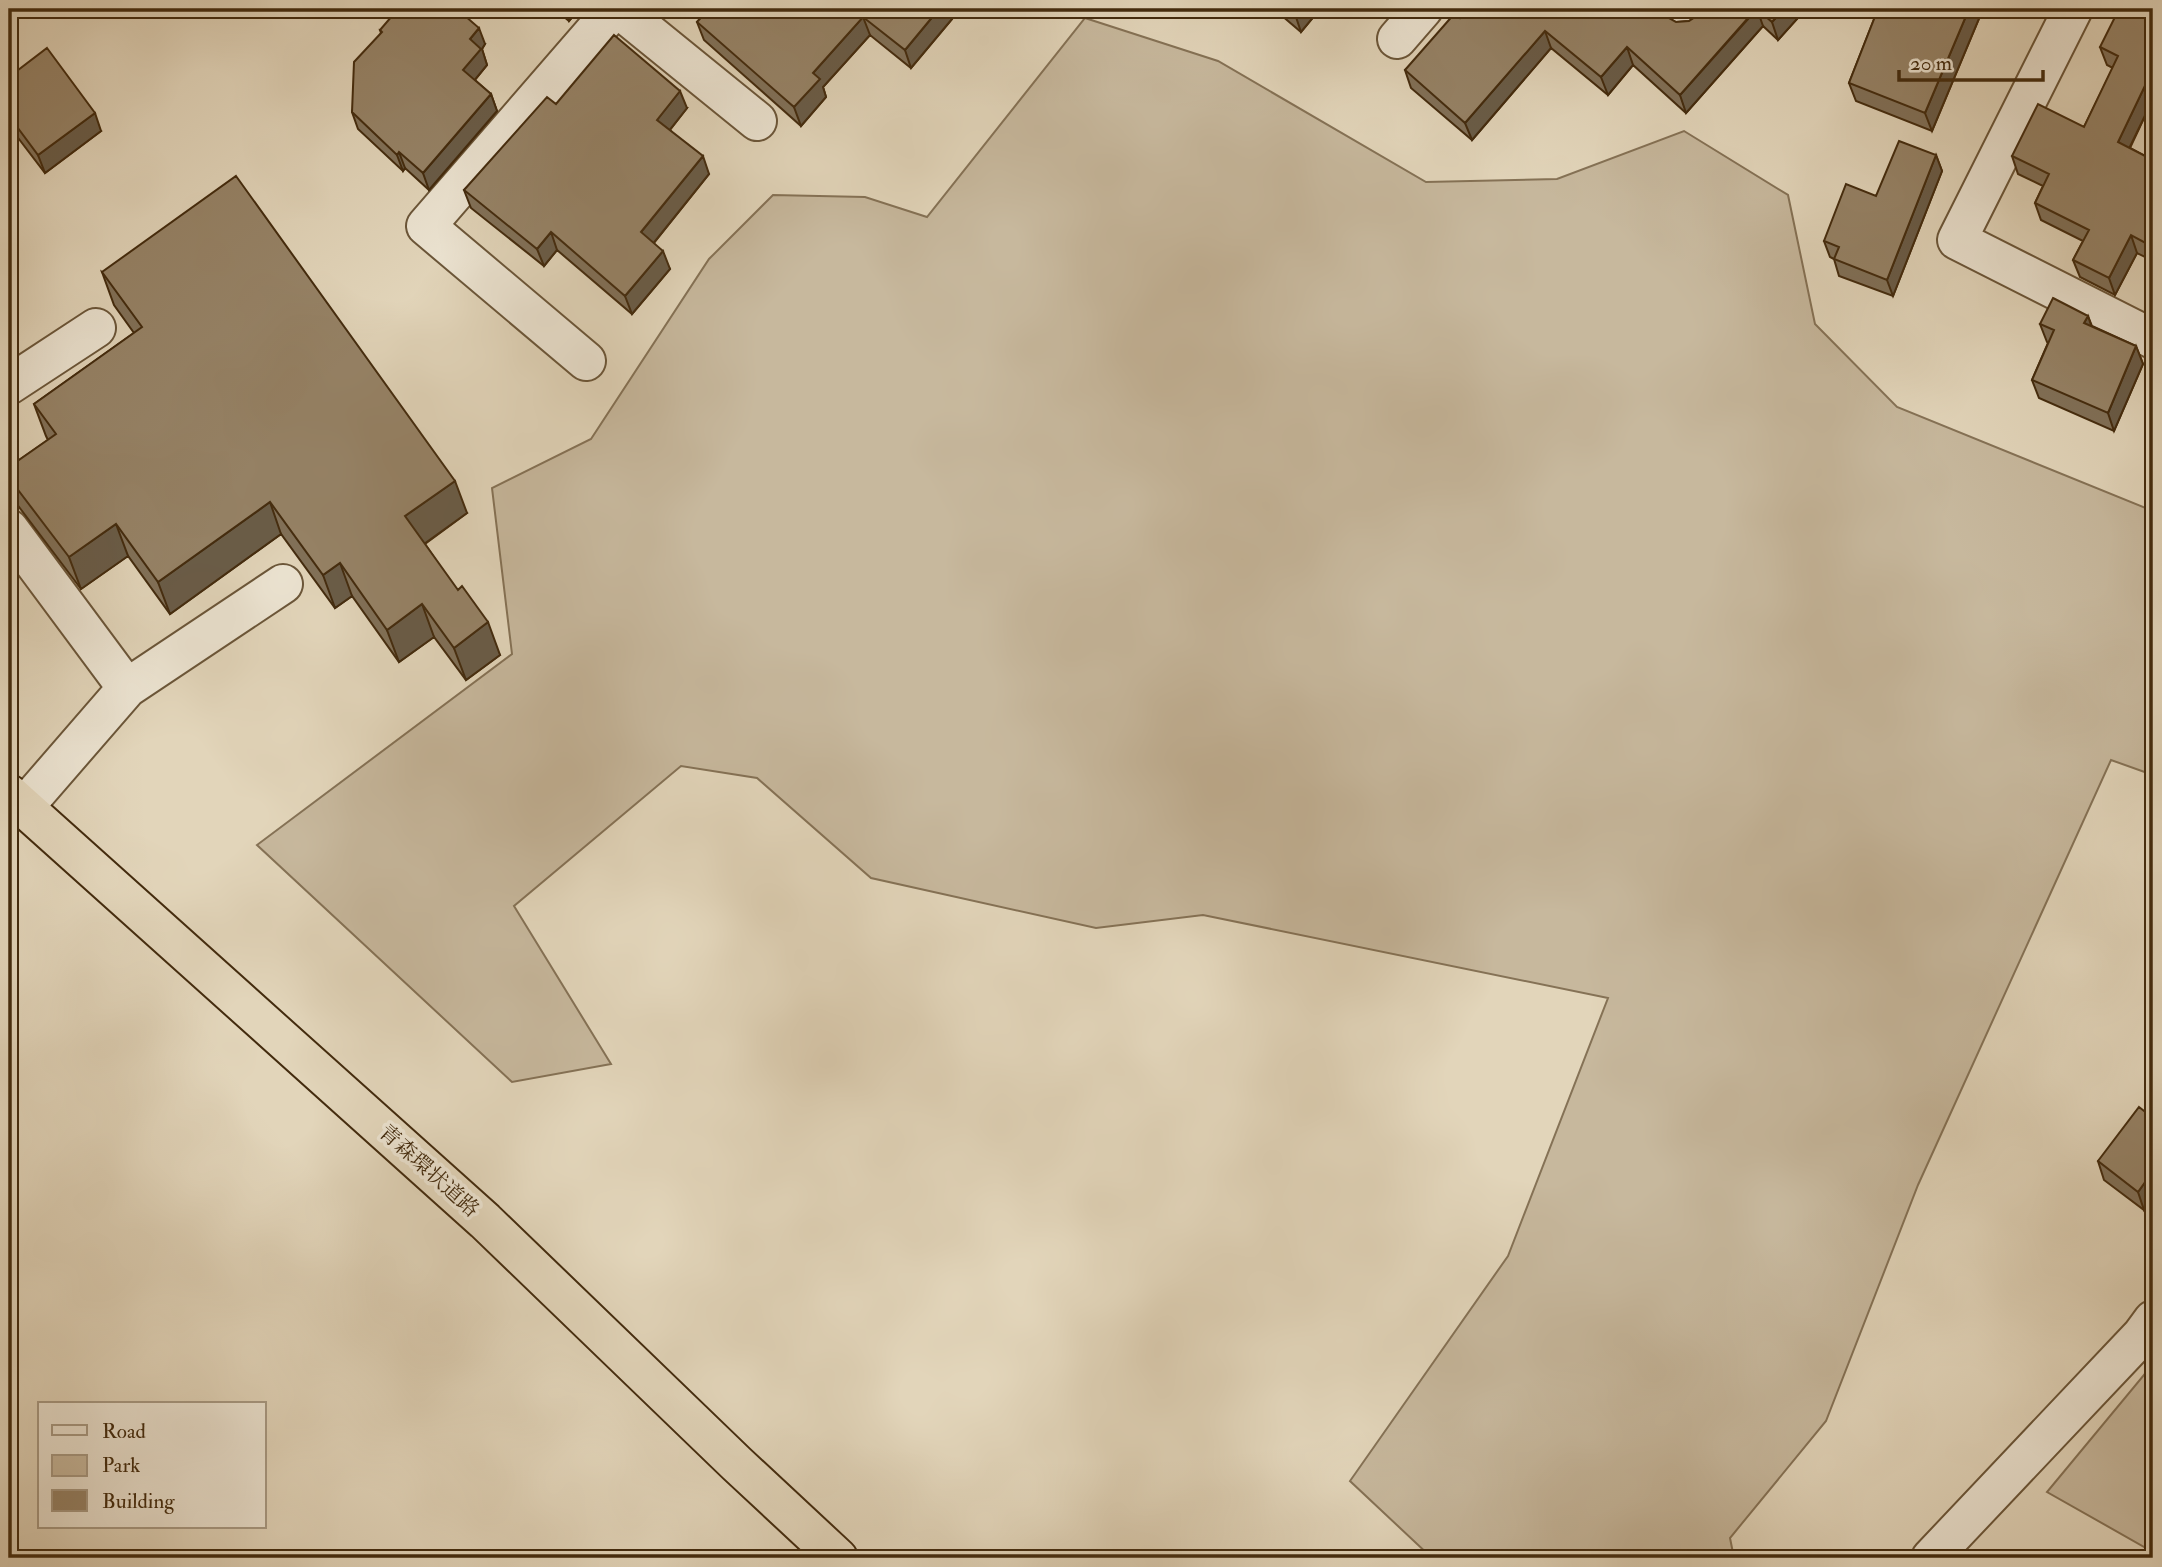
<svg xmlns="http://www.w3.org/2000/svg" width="2162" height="1567" viewBox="0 0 2162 1567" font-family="'IM FELL Double Pica','Noto Serif JP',serif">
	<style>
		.green { fill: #c7b89d; stroke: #857256; stroke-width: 2 }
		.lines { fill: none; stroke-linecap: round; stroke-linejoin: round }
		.minor-casing { stroke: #6b5639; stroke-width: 42 }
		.highway-casing { stroke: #432b0e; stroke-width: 42 }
		.minor { stroke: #ece4d2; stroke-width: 38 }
		.highway { stroke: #e2d5ba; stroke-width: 38 }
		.wall { fill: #817159; stroke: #432b0e; stroke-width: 2 }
		.shaded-wall { fill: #695c48; stroke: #432b0e; stroke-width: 2 }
		.building { fill: #968367; stroke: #432b0e; stroke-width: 2 }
		.labels { text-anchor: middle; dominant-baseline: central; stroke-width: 7; stroke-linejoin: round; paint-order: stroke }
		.street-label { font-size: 21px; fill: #432b0e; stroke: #ece4d2 }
	</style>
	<rect width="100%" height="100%" fill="#e2d5ba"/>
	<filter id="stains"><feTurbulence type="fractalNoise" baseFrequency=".00286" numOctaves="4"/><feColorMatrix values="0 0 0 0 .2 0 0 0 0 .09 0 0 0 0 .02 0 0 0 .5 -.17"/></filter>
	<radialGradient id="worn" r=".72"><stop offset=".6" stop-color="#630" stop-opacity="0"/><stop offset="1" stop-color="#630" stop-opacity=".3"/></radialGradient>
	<path class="green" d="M1085,18l133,43 208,121 131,-3 127,-48 104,64 27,129 82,83 256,104v264l-42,-15 -193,425 -92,236 -96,117 4,20h-302l-82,-77 158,-225 100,-258 -405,-83 -107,13 -225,-50 -114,-100 -76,-12 -167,140 97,158 -99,18 -255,-237 255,-191 -20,-166 99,-49 118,-180 64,-64 92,2 62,20z
		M2153,1364v188l-106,-60z"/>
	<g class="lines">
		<defs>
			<path id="minor" d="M619,9l138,112
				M1678,9l10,9
				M2073,9l-116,231 196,99
				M1397,39l26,-30
				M586,361l-160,-135 188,-217
				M9,385l87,-57
				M9,529l118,159
				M23,808l104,-120 156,-104
				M1931,1558l211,-223 11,-15"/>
			<path id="highway" d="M9,794l476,427 252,243 101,94"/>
		</defs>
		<use href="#minor" class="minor-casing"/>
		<use href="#highway" class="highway-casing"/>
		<use href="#minor" class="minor"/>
		<use href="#highway" class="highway"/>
	</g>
	<path class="wall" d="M555,9h24l-10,12z
		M688,9h260l4,10 -41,49 -41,-33 -47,52 3,10 -25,29 -97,-86 -7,-18 3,-3z
		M1274,9h46l-19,23z
		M1701,9h103l1,1 -27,30 -15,-14 -77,87 -53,-48 -25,30 -57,-47 -79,92 -61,-52 -6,-18 55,-52 207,-1 9,5 13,-1 9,-6z
		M1878,9h105l-51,122 -76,-30 -7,-18z
		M2153,9v90l-23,49 23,12v101l-16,-8 -22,42 -35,-18 -7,-17 10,-19 -42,-21 -6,-17 8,-17 -25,-12 -6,-18 72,-29 29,-59 -6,-3 -7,-18z
		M380,30l105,14 -3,5 5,16 -12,15 16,14 6,17 -68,79 -24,-22 -2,3 -45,-42 -6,-17 29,-79z
		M9,77l92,54 -56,42 -36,-47z
		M556,104l131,4 -17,22 39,44 -55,69 16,26 -38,45 -75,-64 -13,16 -73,-58 -7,-18z
		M1936,155l6,16 -49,125 -54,-20 -5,-17 -4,-2 -6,-16z
		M102,272l365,241 -42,31 75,111 -34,25 -32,-43 -35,25 -47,-66 -17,12 -54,-74 -111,80 -42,-58 -47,33 -65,-86 -7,-18v-18l39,-27 -2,-4 -12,-32 100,-71 -20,-28z
		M2088,316l4,10 44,20 7,18 -29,67 -75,-33 -7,-18 16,-37 -1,-1 -7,-18z
		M2153,1118v80l-9,12 -40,-30 -6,-19z"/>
	<path class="shaded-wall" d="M565,9h14l-10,12z
		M939,9h9l4,10 -41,49 -6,-18z
		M1300,9h20l-19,23 -6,-18z
		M1757,9l6,17 -77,87 -6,-18z
		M1784,9h20l1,1 -27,30 -6,-18z
		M1969,9h14l-51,122 -7,-18z
		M863,17l7,18 -47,52 3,10 -25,29 -7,-19 19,-34z
		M479,28l6,16 -3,5 5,16 -18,22 -6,-17 7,-31z
		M1545,31l6,17 -79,92 -7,-17z
		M1627,47l6,18 -25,30 -7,-18z
		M2153,69v30l-29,60 -6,-17z
		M680,91l7,17 -23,29 -7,-17z
		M491,94l6,17 -68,79 -6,-17z
		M95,113l6,18 -56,42 -7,-18z
		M399,152l6,16 -2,3 -6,-16z
		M1936,155l6,16 -49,125 -6,-16z
		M703,156l6,18 -61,76 -7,-18z
		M551,232l6,18 -13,16 -7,-17z
		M2131,235l6,18 -22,42 -6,-17z
		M663,251l7,18 -38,45 -7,-18z
		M2088,316l6,18 -10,-11z
		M2136,346l7,18 -29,67 -6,-18z
		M455,481l12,32 -50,36 -12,-33z
		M270,502l11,32 -111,80 -12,-32z
		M116,524l12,32 -47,33 -12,-32z
		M340,563l12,33 -17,12 -12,-33z
		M422,604l12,33 -35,25 -12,-32z
		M488,622l12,33 -34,25 -12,-32z
		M2153,1171v27l-9,12 -6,-18z"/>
	<path class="building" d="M398,9h59l22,19 -9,11 11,10 -18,21 28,24 -68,79 -24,-21 -2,3 -45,-43 2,-50 28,-30 -2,-2z
		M703,9h236l-34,41 -42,-33 -50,56 7,6 -26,28 -97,-85 9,-10z
		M1288,9h12l-5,5z
		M1468,9h190l9,8 9,5 13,-1 9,-6 3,-6h55l-76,86 -53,-48 -26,30 -56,-46 -80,92 -60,-53 50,-57 5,5z
		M1757,9h27l-12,13z
		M1878,9h91l-44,104 -76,-30z
		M2119,9h34v60l-35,73 35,18v87l-22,-12 -22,43 -36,-18 16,-30 -54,-27 14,-29 -37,-18 26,-52 46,23 34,-71 -18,-9z
		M614,35l66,56 -23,29 46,36 -62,76 22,19 -38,45 -74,-64 -14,17 -73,-59 83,-93 9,7z
		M47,48l48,65 -57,42 -29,-39v-39z
		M1899,141l37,14 -49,125 -53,-21 5,-12 -15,-6 22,-57 30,12z
		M236,176l219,305 -50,35 53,74 4,-4 26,36 -34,26 -32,-44 -35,26 -47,-67 -17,12 -53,-73 -112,80 -42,-58 -47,33 -60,-79v-11l47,-33 -22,-30 108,-77 -40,-55z
		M2053,298l35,18 -4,7 52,23 -28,67 -76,-33 22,-50 -14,-6z
		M2139,1107l14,11v53l-15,21 -40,-31z"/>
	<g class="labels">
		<g class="street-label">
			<text transform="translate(429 1171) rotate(42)">青森環状道路</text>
		</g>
	</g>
	<rect width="2162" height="1567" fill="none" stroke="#e2d5ba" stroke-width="35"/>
	<rect x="10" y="10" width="2141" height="1546" fill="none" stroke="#432b0e" stroke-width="3.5"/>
	<rect x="18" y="18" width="2127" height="1532" fill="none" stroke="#432b0e" stroke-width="2"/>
	<rect x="38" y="1402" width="228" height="126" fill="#ece4d2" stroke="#a89a84" stroke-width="2"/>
	<rect x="52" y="1425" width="35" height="10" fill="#ece4d2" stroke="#a89a84" stroke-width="2"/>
	<text x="102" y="1438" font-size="21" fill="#432b0e">Road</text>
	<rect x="52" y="1455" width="35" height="21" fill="#c7b89d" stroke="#a89a84" stroke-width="2"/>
	<text x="102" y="1472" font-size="21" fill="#432b0e">Park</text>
	<rect x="52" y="1490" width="35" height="21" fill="#968367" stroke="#a89a84" stroke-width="2"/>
	<text x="102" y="1508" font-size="21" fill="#432b0e">Building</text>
	<path d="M1899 70v10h144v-10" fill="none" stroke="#432b0e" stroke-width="3.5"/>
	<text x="1910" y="70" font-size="21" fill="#432b0e" stroke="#ece4d2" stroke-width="5" paint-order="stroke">20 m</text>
	<rect width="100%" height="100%" filter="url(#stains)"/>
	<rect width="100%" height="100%" fill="url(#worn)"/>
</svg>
